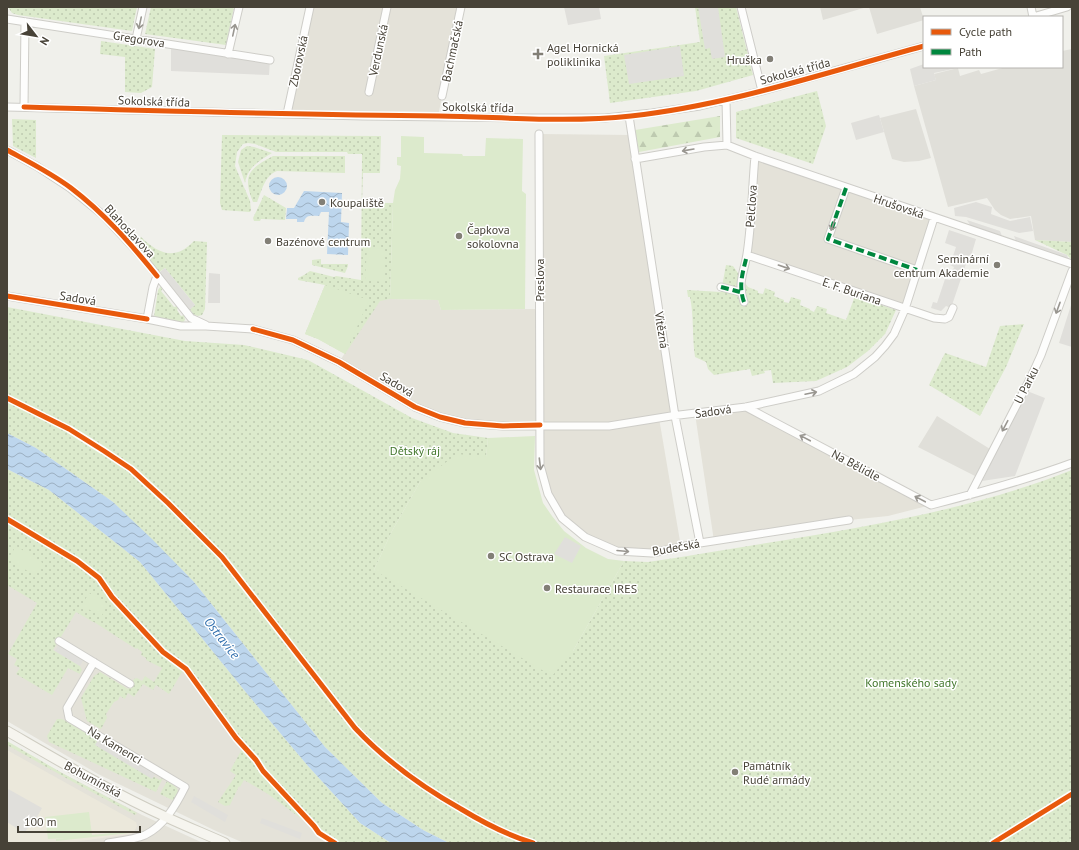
<svg xmlns="http://www.w3.org/2000/svg" width="1079" height="850" viewBox="0 0 1079 850" font-family="'PT Sans',sans-serif">
	<style>
		.residential { fill: #e4e2d9 }
		.industrial { fill: #e0dfd9 }
		.education { fill: #ebe8db }
		.grass { fill: url(#grass-dots) }
		.forest { fill: url(#forest-firs) }
		.pitch { fill: #dceacc }
		.parking { fill: #e0dfdb }
		.water { fill: url(#water-waves) }
		.lines { fill: none; stroke-linecap: round; stroke-linejoin: round }
		.street-casing { stroke: #cecdc8; stroke-width: 9 }
		.secondary-casing { stroke: #cfcdc2; stroke-width: 11 }
		.street { stroke: #fdfdfc; stroke-width: 7 }
		.secondary { stroke: #f6f5ef; stroke-width: 9 }
		.quiet { stroke: #00873e; stroke-width: 4; stroke-dasharray: 8 4; stroke-linecap: butt }
		.cycleway-casing { stroke: #fff; stroke-width: 8 }
		.cycleway { stroke: #e8590c; stroke-width: 5 }
		.oneway { stroke: #999690 }
		.poi-dot { fill: #827f76; stroke: #fff; stroke-width: 1.5 }
		.labels { text-anchor: middle; dominant-baseline: central; stroke-width: 3; stroke-linejoin: round; paint-order: stroke }
		.street-label { font-size: 12px; fill: #474237; stroke: #fff }
		.poi-label { font-size: 12px; fill: #474237; stroke: #fff; text-anchor: start }
		.park-label { font-size: 12px; fill: #42772c; stroke: #fff }
		.water-label { font-size: 13px; font-style: italic; fill: #3471af; stroke: #fff }
	</style>
	<defs>
		<pattern id="grass-dots" width="8" height="8" patternUnits="userSpaceOnUse"><rect width="8" height="8" fill="#dceacc"/><path d="M2 2h.1M6 6h.1" fill="none" stroke="#becab0" stroke-width="1.8" stroke-linecap="round"/></pattern>
		<pattern id="forest-firs" width="22" height="20" patternUnits="userSpaceOnUse"><rect width="22" height="20" fill="#dceacc"/><path d="M5 1l3.5 6h-7zM16 11l3.5 6h-7z" fill="#becab0"/></pattern>
		<pattern id="water-waves" width="16" height="10" patternUnits="userSpaceOnUse"><rect width="16" height="10" fill="#bdd6ed"/><path d="M0 5q4-4 8 0t8 0" fill="none" stroke="#9bafc1"/></pattern>
	</defs>
	<rect width="100%" height="100%" fill="#f0f0eb"/>
	<path class="residential" d="M310,7h151l-23,109 -151,-2z
		M540,134l91,1 44,281 -16,2 22,129 -29,6 -35,-2 -32,-14 -23,-19 -14,-24 -8,-29 -1,-40 -74,-2 -50,-16 -76,-45 41,-62 10,-1 48,1 3,10 98,-1z
		M755,156l179,62 -29,91 -158,-54z
		M746,407l185,98 -43,11 -39,4 -135,21 -19,-127z
		M7,503l120,94 183,229 24,17h-90l-28,-12 -118,-57 -91,-53z
		M7,742l55,31 80,42 61,28h-16l-3,-1 -11,1h-166z"/>
	<path class="industrial" d="M820,7h47l-44,13z
		M869,7h51l4,13 -47,14z
		M1072,49v193l-37,-2 -4,-24 -21,3 -9,-4 -6,-5 -8,-12 -39,9 -34,-121 22,-6 -2,-6 24,-6 2,8 19,-6 2,4 25,-7h56v-16z
		M916,109l15,49 -12,3 -15,1 -12,-3 -12,-41z
		M937,416l53,33 -15,27 -57,-29z"/>
	<path class="education" d="M7,750l129,72 1,4 -3,6 -3,2 -65,9h-59z"/>
	<path class="grass" d="M8,7h129l-5,24 -114,-16 -6,-2z
		M151,7h83l-8,38 -81,-11z
		M695,7h41l17,68 -57,16 -86,12 -6,-47 96,-14z
		M101,41l54,8 -3,38 -11,6 -16,-1v-35l-25,-3z
		M817,91l9,35 -13,38 -77,-26v-26z
		M12,119l24,1v38l-23,-12z
		M222,135l159,1 -1,37h-17l-1,30h31l-3,96 -10,2 -35,53 -27,-15 -13,-5 20,-49 -27,-5v-2l6,-3 6,-4 24,6 2,-1 25,4 1,-126h-14l-1,-2h-71l-21,-8 -7,-1 -5,1 -6,8 -2,14 15,35 1,9 -1,2 -28,-2 -2,-7z
		M247,146l7,1 18,6c-13,8 -24,14 -27,30l-7,-21 3,-12z
		M273,156h72v17l-68,-2c-13,5 -15,20 -20,31h-4c-11,-27 -4,-33 20,-46z
		M264,195l22,13 -1,12 -24,-1 -1,2h-6l-1,-3z
		M141,237c17,16 33,25 53,4l13,1 -2,67 -3,6 -4,1 -5,-2 -3,-5 5,-4 -30,-37 -7,5 -23,-30z
		M1035,240l37,2v18l-5,-5z
		M321,259v5h27v2l-3,7 -33,-8v-5z
		M726,265l7,1 15,21 10,4v2l5,1 2,-6 10,4 -1,4 10,4v2l5,1 2,-6 10,3 -1,5 10,4v1l4,2 3,-6 10,3 -1,4 20,7 9,-24 41,14 -11,24 -17,17 -21,16 -31,14 -43,2 -2,-13 -7,1 1,2 -13,3 -2,-7 -36,6 -6,-6 -2,-7 -11,-5c-3,-20 -1,-41 -5,-60h-2l-1,-7 34,2z
		M161,286l2,2 -2,3 13,16 3,-1 1,2 -1,2 4,6 3,-1 1,5 -3,3 -28,-6 4,-27z
		M7,307l178,34 59,4 64,15 104,58 41,15 35,5 -2,20 -66,24 -28,49 -18,39 199,81 51,-90 24,1 27,-4c133,-23 271,-38 397,-88v373h-623l-26,-13 -41,-27 -57,-56 -131,-165 -81,-80 -77,-54 -29,-15z
		M1024,324l-18,43 -26,49 -51,-31 16,-32 41,14 14,-41z
		M7,469l42,21 91,72 109,134 59,70 52,57 31,20h-57l-66,-49 -24,-14 -4,7 -1,-1 -9,19 -5,1 -7,-4 18,-27 -6,-4 12,-22 -56,-74 -4,-3 -13,22 -13,-9 -3,5 -10,-6 -9,13 -6,-4 -3,6 -5,-3 -2,4 -4,2 -8,12 1,4 -6,11 -14,-8 -6,-23 13,-22 6,-4 28,17 6,-10 3,-1 5,3 3,-5 9,6 8,-14 -16,-8v-2l-5,-3 1,-3 -5,-4 -1,1 -42,-27h-1l-17,-10 -23,38 27,16 2,4 -2,4 -12,-6 -16,27 -36,-21 4,-6 -6,-3 3,-6 -9,-5 29,-51 -30,-18z
		M57,719h5l36,21 -2,5 56,33 2,-1 6,3 2,-2h1l-7,14 -107,-50 -2,-6z
		M7,741l55,32 75,40 -2,2 -60,-32 -68,-38z
		M167,781c11,7 14,8 7,20l-14,-7z"/>
	<path class="forest" d="M720,116v21l-81,15 -4,-22z"/>
	<path class="pitch" d="M401,136l23,1v16l38,1 1,2h22l1,-18 37,1 -1,52 4,3 -1,115 -84,1 -3,-10 -48,-1 3,-96 2,-13 5,-11 1,-13 -4,-1v-8h4z
		M367,248l18,1 -2,33 -18,-2z
		M325,285l44,15 -24,54 -27,-15 -13,-5z
		M535,436l-1,34 9,33 9,13 12,15 22,17 22,11 16,2 -51,90 -21,25 -178,-106 18,-39 28,-49 37,-28 29,3 2,-19z
		M16,546l26,16 -8,13 -26,-16z
		M89,593l19,11 -7,13 -19,-12z
		M89,812l3,23 38,-4v2l-74,8v-2l9,-1 -17,1 -3,-22z"/>
	<path class="parking" d="M564,7h35l2,12 -33,6z
		M698,7h20l7,50 -13,2 -2,-11 -5,1z
		M171,44l99,16 -1,15 -98,-4z
		M680,46l4,30 -55,8 -5,-29z
		M924,64v3l34,1 -24,5 2,7 -22,6 -4,-17z
		M879,115l5,17 -28,8 -5,-17z
		M976,202l16,5 -1,7 19,7 20,-4 3,14 -14,2 -53,-16 -11,-1 -1,-8z
		M967,220l33,11 4,10 -31,-11z
		M949,230l27,9 -5,17 -2,-1 -18,53 -5,-2 -5,5 -10,-3 2,-6 4,1 8,-24 5,1 4,-13 -4,-2 6,-18 -11,-4z
		M1014,236l53,19 3,9 -52,-18z
		M165,268l30,37 -8,7 -31,-37z
		M209,273l11,1v29h-12z
		M1072,302v45l-13,-4z
		M1027,391l18,7 -30,78 -33,5z
		M565,537l16,9 -9,17 -18,-9z
		M60,642l25,15 -5,9 -25,-15z
		M98,740l58,33 -4,6 -57,-34z
		M7,789l3,1 32,18 -5,9 -13,16 -17,-11z
		M194,796l34,19 -3,7 -34,-20z
		M262,818l40,15 -2,6 -40,-16z"/>
	<path class="water" d="M269 186a9 9 0 1 1 18 0a9 9 0 1 1-18 0Z
		M304,191l38,2 -1,29 8,1 -1,32 -21,-1 2,-42h-8l-2,4c-7,0 -13,-2 -15,6h-7v-3h-11l1,-11h7z
		M7,433l29,15 77,54 39,37 42,43 131,165 57,56 41,27 26,13h-58l-31,-20 -52,-57 -59,-70 -109,-134 -91,-72 -42,-21z"/>
	<g class="lines">
		<defs>
			<path id="street" d="M741,7l21,84
				M1031,7l2,10
				M1033,17l34,-10
				M7,19l263,41
				M136,39l7,-32
				M228,54l11,-47
				M369,92l18,-85
				M442,96l19,-89
				M726,100l1,45
				M7,107l356,9 170,2h72l47,-5 48,-7 62,-15 162,-45
				M24,107l1,-85
				M287,114l23,-107
				M629,116l46,300 25,127
				M539,134l1,331 8,29 14,24 23,19 32,14 35,2 48,-10 149,-23
				M7,150l31,17 32,21 33,27 41,44 47,59 15,7
				M635,159l69,-12 23,-2 28,11 317,108
				M846,188l-18,51 89,31
				M747,255l187,63 11,1 4,-2 4,-9
				M721,287l19,5
				M7,296l140,23 34,7h25l47,3 40,11 46,22 76,45 25,10 25,6 38,3h106l62,-10 75,-9 73,-16 35,-17 21,-17 10,-11 9,-12 11,-25 29,-91
				M744,302c-7,-19 0,-29 3,-48 5,-32 5,-65 8,-98
				M147,319l6,-32 4,-11
				M746,407l185,98c47,-12 95,-25 141,-42
				M970,495l61,-118 10,-22 31,-84
				M59,641l71,43
				M94,662l-27,46 2,10 116,69c-9,18 -21,39 -40,48 -12,5 -25,6 -37,8"/>
			<path id="secondary" d="M7,731c52,30 104,61 159,86 19,9 39,17 59,26"/>
		</defs>
		<use href="#street" class="street-casing"/>
		<use href="#secondary" class="secondary-casing"/>
		<use href="#street" class="street"/>
		<use href="#secondary" class="secondary"/>
		<path class="quiet" d="M846,188l-18,51 89,31
			M721,287l19,5
			M744,302c-6,-17 -1,-30 3,-47"/>
		<defs>
			<path id="cycleway" d="M24,107c138,4 277,8 415,9 64,1 129,7 192,0 100,-11 196,-44 293,-70
				M7,150c22,12 44,23 64,38 33,25 60,56 86,88
				M7,296l140,23
				M253,329l40,11 46,22 76,45 25,10 25,6 38,3 37,-1
				M7,398l62,31 35,22 27,18 37,34 54,54 133,171c31,33 67,59 106,81 23,14 46,26 72,34
				M7,519l70,42 22,17 13,19 51,55 23,17 50,69 20,22 7,11 51,55 5,7 16,10
				M993,843l79,-49"/>
		</defs>
		<use href="#cycleway" class="cycleway-casing"/>
		<use href="#cycleway" class="cycleway"/>
	</g>
	<defs><path id="oneway-shaft" d="M-6 0H5M1.5-3L5.5 0L1.5 3" fill="none" stroke-width="1.6" stroke-linecap="round" stroke-linejoin="round"/></defs>
	<g class="oneway">
		<use href="#oneway-shaft" transform="translate(140 23) rotate(102)"/>
		<use href="#oneway-shaft" transform="translate(234 30) rotate(-78)"/>
		<use href="#oneway-shaft" transform="translate(688 150) rotate(170)"/>
		<use href="#oneway-shaft" transform="translate(833 225) rotate(109)"/>
		<use href="#oneway-shaft" transform="translate(784 267) rotate(19)"/>
		<use href="#oneway-shaft" transform="translate(1058 308) rotate(110)"/>
		<use href="#oneway-shaft" transform="translate(811 393) rotate(-12)"/>
		<use href="#oneway-shaft" transform="translate(1005 426) rotate(118)"/>
		<use href="#oneway-shaft" transform="translate(805 438) rotate(-152)"/>
		<use href="#oneway-shaft" transform="translate(540 464) rotate(83)"/>
		<use href="#oneway-shaft" transform="translate(920 499) rotate(-152)"/>
		<use href="#oneway-shaft" transform="translate(623 551) rotate(5)"/>
	</g>
	<g class="poi-dot">
		<path d="M536 48h4v4h4v4h-4v4h-4v-4h-4v-4h4z"/>
		<circle cx="770" cy="59" r="4"/>
		<circle cx="322" cy="202" r="4"/>
		<circle cx="459" cy="236" r="4"/>
		<circle cx="268" cy="241" r="4"/>
		<circle cx="997" cy="265" r="4"/>
		<circle cx="491" cy="556" r="4"/>
		<circle cx="547" cy="588" r="4"/>
		<circle cx="735" cy="772" r="4"/>
	</g>
	<g class="labels">
		<g class="street-label">
			<text transform="translate(139 39) rotate(9)">Gregorova</text>
			<text transform="translate(378 50) rotate(-78)">Verdunská</text>
			<text transform="translate(452 51) rotate(-78)">Bachmačská</text>
			<text transform="translate(298 61) rotate(-78)">Zborovská</text>
			<text transform="translate(795 71) rotate(-15)">Sokolská třída</text>
			<text transform="translate(154 101) rotate(2)">Sokolská třída</text>
			<text transform="translate(478 107) rotate(1)">Sokolská třída</text>
			<text transform="translate(751 206) rotate(-86)">Pelclova</text>
			<text transform="translate(899 206) rotate(19)">Hrušovská</text>
			<text transform="translate(130 231) rotate(47)">Blahoslavova</text>
			<text transform="translate(539 280) rotate(-90)">Preslova</text>
			<text transform="translate(852 291) rotate(19)">E. F. Buriana</text>
			<text transform="translate(78 298) rotate(9)">Sadová</text>
			<text transform="translate(662 330) rotate(81)">Vítězná</text>
			<text transform="translate(397 384) rotate(31)">Sadová</text>
			<text transform="translate(1026 385) rotate(-63)">U Parku</text>
			<text transform="translate(713 411) rotate(-8)">Sadová</text>
			<text transform="translate(856 465) rotate(28)">Na Bělidle</text>
			<text transform="translate(676 547) rotate(-10)">Budečská</text>
			<text transform="translate(115 745) rotate(31)">Na Kamenci</text>
			<text transform="translate(93 779) rotate(28)">Bohumínská</text>
		</g>
		<g class="poi-label">
			<text x="547" y="47">Agel Hornická<tspan x="547" dy="14">poliklinika</tspan></text>
			<text x="762" y="59" text-anchor="end">Hruška</text>
			<text x="330" y="202">Koupaliště</text>
			<text x="467" y="229">Čapkova<tspan x="467" dy="14">sokolovna</tspan></text>
			<text x="276" y="241">Bazénové centrum</text>
			<text x="989" y="258" text-anchor="end">Seminární<tspan x="989" dy="14">centrum Akademie</tspan></text>
			<text x="499" y="556">SC Ostrava</text>
			<text x="555" y="588">Restaurace IRES</text>
			<text x="743" y="765">Památník<tspan x="743" dy="14">Rudé armády</tspan></text>
		</g>
		<g class="park-label">
			<text x="415" y="450">Dětský ráj</text>
			<text x="911" y="682">Komenského sady</text>
		</g>
		<g class="water-label">
			<text transform="translate(222 638) rotate(52)">Ostravice</text>
		</g>
	</g>
	<rect width="1079" height="850" fill="none" stroke="#474237" stroke-width="16"/>
	<rect x="923" y="16" width="140" height="52" fill="#ffffff" stroke="#b5b3af"/>
	<rect x="931" y="29" width="20" height="6" fill="#e8590c" stroke="#b5b3af"/>
	<text x="959" y="36" font-size="12" fill="#474237">Cycle path</text>
	<rect x="931" y="49" width="20" height="6" fill="#00873e" stroke="#b5b3af"/>
	<text x="959" y="56" font-size="12" fill="#474237">Path</text>
	<g transform="translate(36 36) rotate(121)" stroke="#ffffff" stroke-width="3" paint-order="stroke">
	<path d="M0-3L7 15L0 10L-7 15Z" fill="#474237"/>
	<text y="-6" font-size="11" font-weight="bold" text-anchor="middle" fill="#474237">N</text>
	</g>
	<path d="M18 826v6h122v-6" fill="none" stroke="#474237" stroke-width="2"/>
	<text x="24" y="826" font-size="12" fill="#474237" stroke="#ffffff" stroke-width="3" paint-order="stroke">100 m</text>
</svg>
